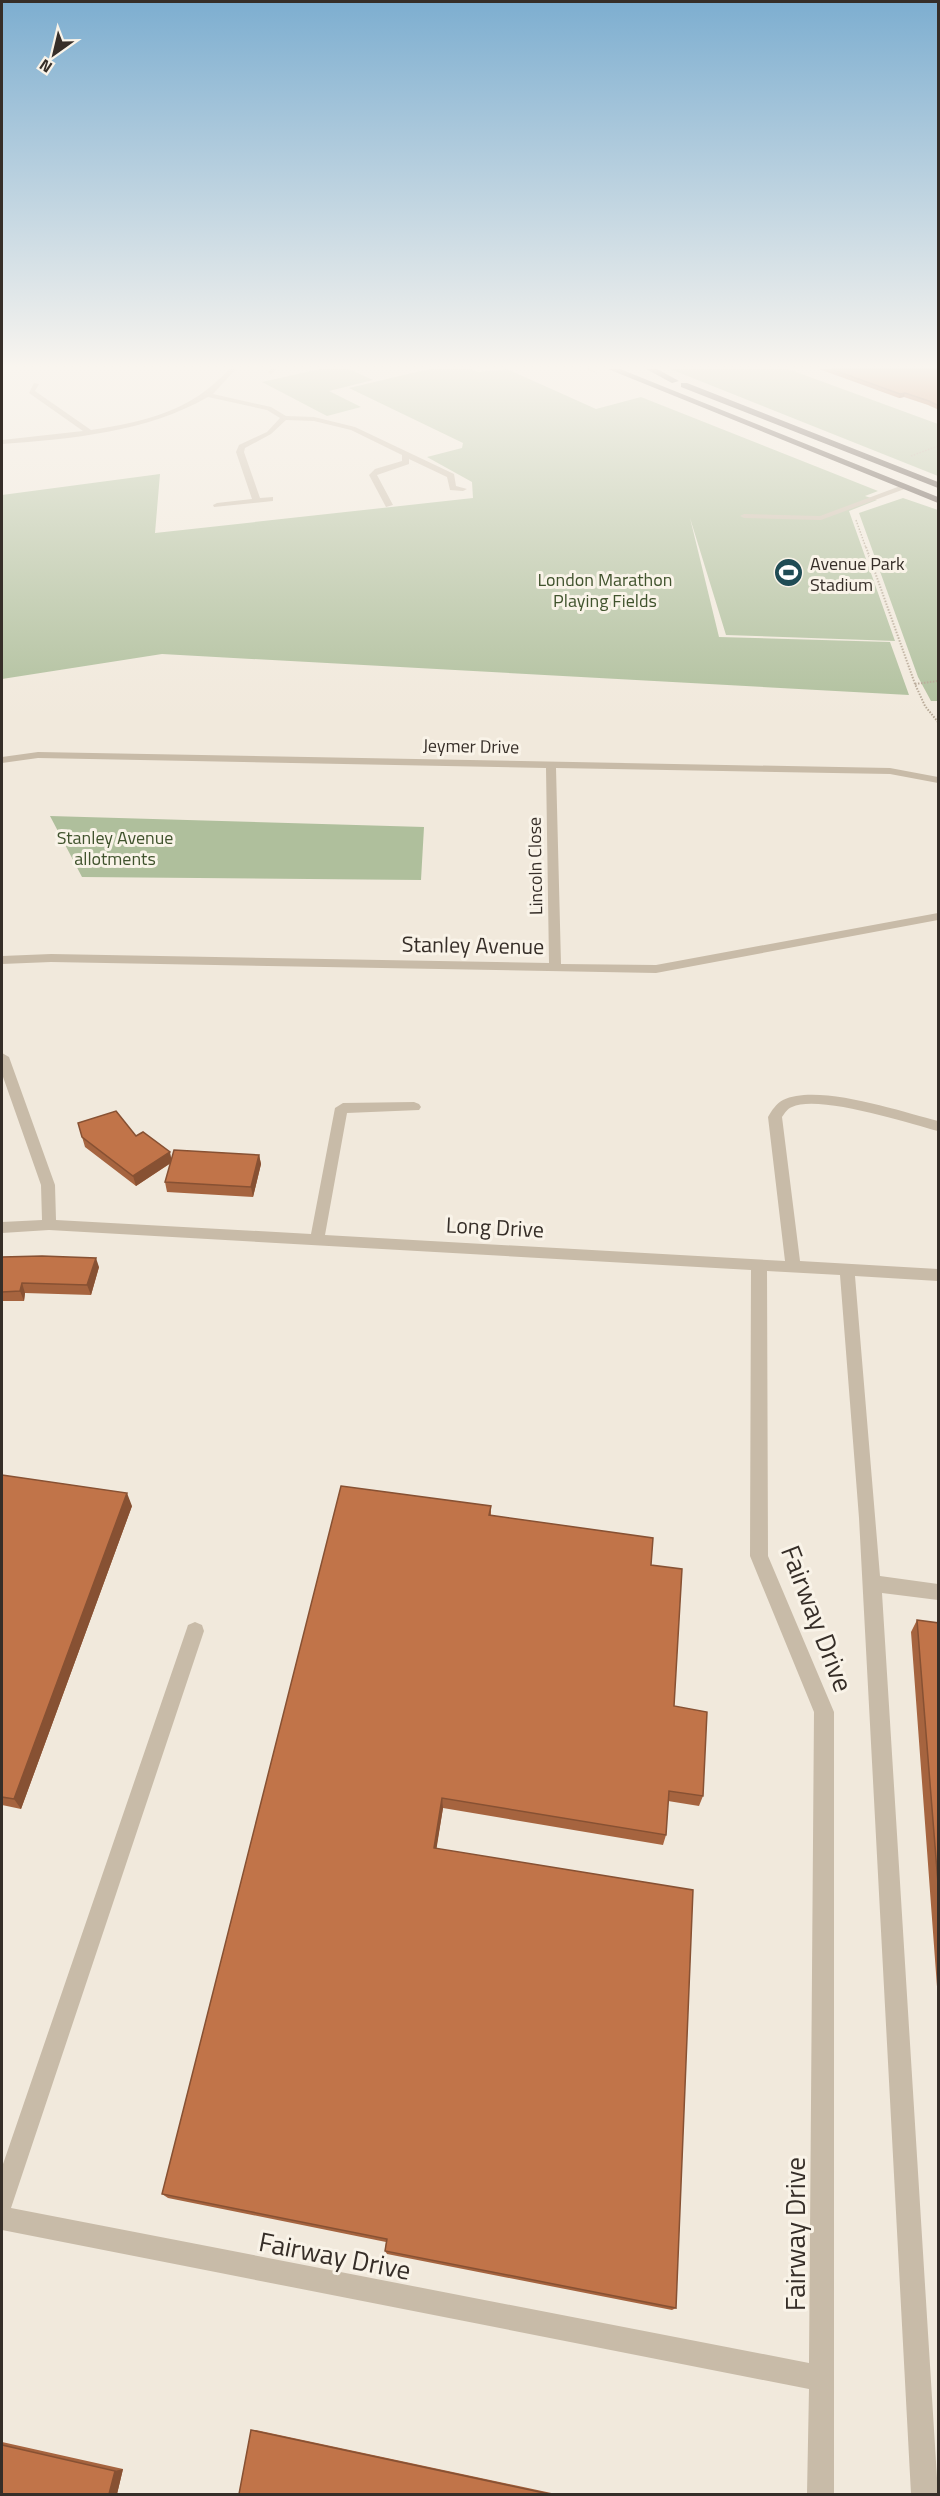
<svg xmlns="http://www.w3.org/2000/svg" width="940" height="2496" viewBox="0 0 940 2496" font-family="'Titillium Web',sans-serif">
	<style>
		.green { fill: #afbf9c }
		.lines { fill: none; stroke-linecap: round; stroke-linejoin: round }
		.path-far1 { stroke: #b4a592; stroke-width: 1.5; stroke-dasharray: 1.5 1.5; stroke-linecap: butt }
		.path { stroke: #b4a592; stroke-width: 2; stroke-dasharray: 1.5 1.5; stroke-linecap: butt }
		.minor { fill: #c8bba8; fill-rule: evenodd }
		.highway { fill: #56493f; fill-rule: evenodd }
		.wall { fill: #a6643f }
		.shaded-wall { fill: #875133 }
		.building { fill: #c17449; stroke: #875133; stroke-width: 1.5 }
		.labels { text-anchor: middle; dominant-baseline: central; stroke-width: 6; stroke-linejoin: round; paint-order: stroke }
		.far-poi-label { font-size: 18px; fill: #362e28; stroke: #f9f3e8; text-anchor: start }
		.far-park-label { font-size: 18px; fill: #40532d; stroke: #f9f3e8 }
		.far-street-label { font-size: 18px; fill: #362e28; stroke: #f9f3e8 }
		.street-label { font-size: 22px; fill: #362e28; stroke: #f9f3e8 }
		.near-street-label { font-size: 27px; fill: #362e28; stroke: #f9f3e8 }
	</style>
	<rect width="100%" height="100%" fill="#f1e9dc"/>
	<path class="green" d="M320,369h29l24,11 -44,11 32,16 -34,9 -65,-34z
		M429,369h43l6,3 29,-3 89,40 45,-12 237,94 -13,5 12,4 -28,11 46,130 -169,-6 -36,-117 29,119 171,5 19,53 -747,-41 -160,25v-184l158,-21 -5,59 318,-35 -1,-16 -45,-25 35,-9 1,-5 -114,-55z
		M670,369h118l150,55v52z
		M903,498l35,12v191h-7l-13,-24 -59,-164z
		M50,816l374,11 -3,53 -339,-3z"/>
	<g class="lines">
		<path class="path-far1" d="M588,369l9,4
			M911,456l27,-10
			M856,520l10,28"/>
		<path class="path" d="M866,547l49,137 10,22 13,16
			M915,684l23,-3"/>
		<path class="minor" d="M229,369h7l-23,25 58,13 15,9 28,1 41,10 99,47 2,12 11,3 -4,2 -13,-1 -3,-13 -38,-18v5l-32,11 16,30 -7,2 -17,-32 6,-6 27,-8v-6l-51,-25 -37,-9 -28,-1 -15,14 -26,14 -1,4 16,46 13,-1v4l-59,6 -1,-2 4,-2 35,-4 -16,-47 3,-7 28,-13 13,-14 -13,-8 -59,-13c-61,35 -137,42 -206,47v-4l81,-9 -54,-38 5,-10 5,1 -4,7 56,39c53,-8 101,-19 138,-61z
			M270,369h7l-6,5 -3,-2z
			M903,485l7,2 -89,33 -77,-2 -4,-2 4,-2 76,2z
			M38,752l852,16 48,9v6l-48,-9 -334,-6 5,196 95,1 282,-52v7l-282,53 -605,-11 -49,2v-8l49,-2 498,9 -3,-195 -508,-10 -36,5v-6z
			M2,1053l7,4 46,128 1,35 255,14 24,-126 8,-5 71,-1 5,2 2,3 -2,3 -72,3 -22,122 460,26 -17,-144c4,-7 8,-13 15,-17 35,-17 119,12 155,21v10c-30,-8 -120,-37 -146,-24 -5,2 -7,6 -10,10l18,144 138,8v12l-83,-5 25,300 58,8v16l-56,-7 56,901h-27l-52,-976 -19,-243 -73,-4 1,285 66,156v782h-27l2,-105 -807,-159v-63l184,-536 2,-6 7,-3 7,3 2,6 -193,577 798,155 5,-651 -64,-156 1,-286 -702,-40 -47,3v-11l40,-2 -1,-35 -39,-111z"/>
		<path class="highway" d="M608,369h12l318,128v6z
			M646,369h11l22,12 -7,2z
			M681,383h6l251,99v6l-257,-101z"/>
	</g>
	<path class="wall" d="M819,369h120v41l-11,-5 -24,-8 -5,1z
		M78,1123l58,13 35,24 88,-5 2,9 -8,33 -86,-5 -2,-10 6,-19 -35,23 -51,-39z
		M2,1257l97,10 -8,28 -66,-2 -1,8h-22z
		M2,1475l130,31 -111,303 -19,-4z
		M491,1506v9l160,50 23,141 29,90 -4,10 -31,-5 -2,34 -3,10 -220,-37 -7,41 240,459 -4,2 -285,-56 -2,-3 1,-9 -218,-44 -6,-4z
		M917,1620l22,3v391l-28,-382z
		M251,2430h5l300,64h-317z
		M2,2442l121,27 -6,25h-115z"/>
	<path class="shaded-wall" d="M905,393l-1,4 -5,1 1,-4z
		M170,1152l2,10 -36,24 -3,-10z
		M259,1155l2,9 -8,33 -2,-10z
		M96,1258l3,9 -8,28 -4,-10z
		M22,1283l3,10 -1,8 -4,-10z
		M127,1493l5,13 -111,303 -7,-10z
		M442,1798l1,10 -8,50 -1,-10z
		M123,2469l-6,25h-8l6,-23z"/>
	<path class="building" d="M831,369h108v37l-10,-5 -24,-8 -5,1z
		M116,1111l20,25 7,-4 27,20 -37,24 -51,-39 -4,-14z
		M174,1150l85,5 -8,32 -86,-5z
		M42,1256l54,2 -9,27 -65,-2 -2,8 -18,1v-35z
		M2,1475l125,18 -113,306 -12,-2z
		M341,1486l150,20 -2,9 164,23 -2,27 31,4 -8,137 33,6 -4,84 -34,-5 -3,44 -224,-37 -8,50 259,42 -17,418 -291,-57 2,-12 -225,-45z
		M917,1620l22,3v273z
		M251,2430l298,64h-310z
		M2,2445l113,26 -6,23h-107z"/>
	<linearGradient id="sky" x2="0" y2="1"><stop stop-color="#7daed0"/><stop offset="0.51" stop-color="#f9f5ef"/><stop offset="1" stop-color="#f9f5ef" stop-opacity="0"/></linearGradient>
	<rect width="940" height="719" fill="url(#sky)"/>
	<defs>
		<symbol id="stadium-disc" viewBox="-11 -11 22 22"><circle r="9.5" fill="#1f4c55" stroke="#f9f3e8"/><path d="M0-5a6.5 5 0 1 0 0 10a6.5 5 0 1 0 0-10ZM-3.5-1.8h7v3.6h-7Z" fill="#fff"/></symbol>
	</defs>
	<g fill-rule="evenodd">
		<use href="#stadium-disc" x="772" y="556" width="33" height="33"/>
	</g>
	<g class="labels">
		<g class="far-poi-label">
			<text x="810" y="563">Avenue Park<tspan x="810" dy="21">Stadium</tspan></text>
		</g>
		<g class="far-park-label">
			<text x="605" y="579">London Marathon<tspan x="605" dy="21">Playing Fields</tspan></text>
			<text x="115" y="837">Stanley Avenue<tspan x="115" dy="21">allotments</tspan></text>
		</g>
		<g class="far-street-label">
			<text transform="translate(471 746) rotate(1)">Jeymer Drive</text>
			<text transform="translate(535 866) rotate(-91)">Lincoln Close</text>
		</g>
		<g class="street-label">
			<text transform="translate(473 945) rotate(1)">Stanley Avenue</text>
			<text transform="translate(495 1227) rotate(3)">Long Drive</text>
		</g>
		<g class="near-street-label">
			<text transform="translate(818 1618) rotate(69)">Fairway Drive</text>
			<text transform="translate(794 2234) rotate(-90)">Fairway Drive</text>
			<text transform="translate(335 2255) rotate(11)">Fairway Drive</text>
		</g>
	</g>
	<rect width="940" height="2496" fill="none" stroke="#362e28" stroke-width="6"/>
	<g transform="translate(54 54) rotate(214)" stroke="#f9f3e8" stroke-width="4.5" paint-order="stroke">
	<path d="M0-4.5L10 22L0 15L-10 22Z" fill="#362e28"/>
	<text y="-9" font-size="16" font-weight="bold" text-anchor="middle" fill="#362e28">N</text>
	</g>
</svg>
